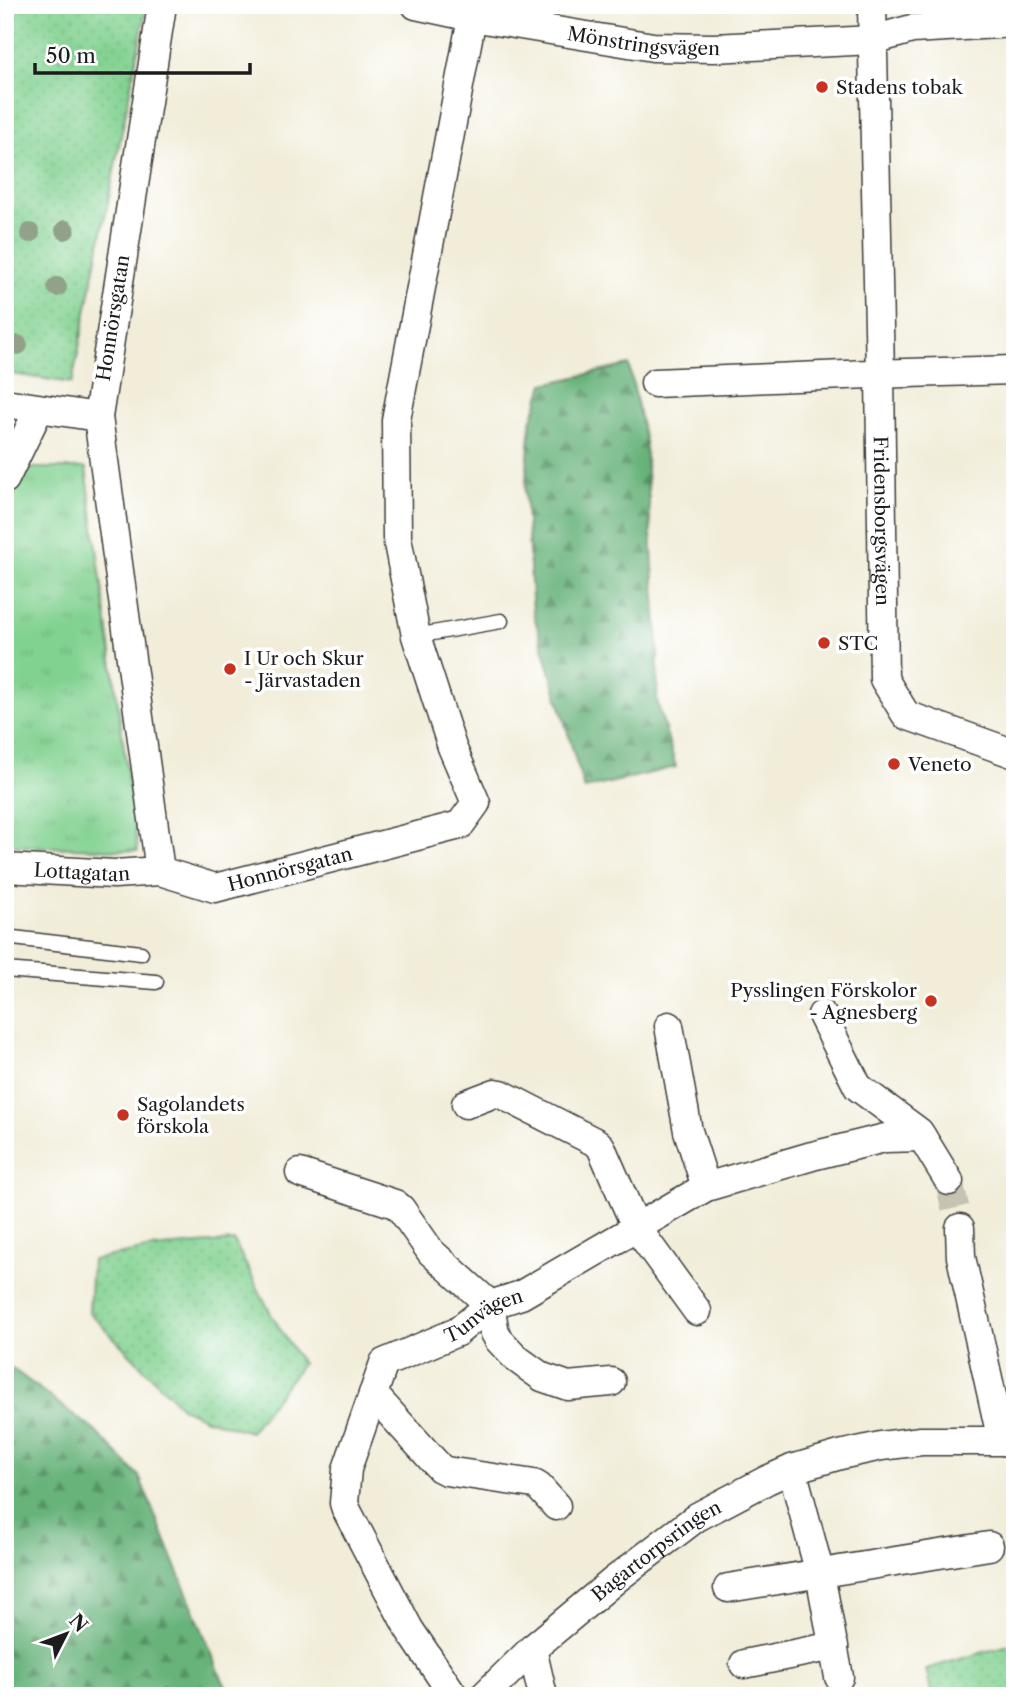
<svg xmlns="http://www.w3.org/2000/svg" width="1020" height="1701" viewBox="0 0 1020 1701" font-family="'Libre Caslon Text',serif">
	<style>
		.grass { fill: url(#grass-dots); stroke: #4e7656; stroke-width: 2 }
		.forest { fill: url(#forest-firs); stroke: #42684b; stroke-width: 2 }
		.park { fill: url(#park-tufts); stroke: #4e7656; stroke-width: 2 }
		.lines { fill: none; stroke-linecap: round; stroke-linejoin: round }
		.street-tunnel { stroke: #c6c3b3; stroke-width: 28; stroke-dasharray: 28 14; stroke-linecap: butt }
		.lane-casing { stroke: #3c3b38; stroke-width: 17 }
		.street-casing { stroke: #3c3b38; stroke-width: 31 }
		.lane { stroke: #fff; stroke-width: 14 }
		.street { stroke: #fff; stroke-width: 28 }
		.tree { fill: #92a28a }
		.poi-dot { fill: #c8321e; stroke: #fff; stroke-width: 2.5 }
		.labels { text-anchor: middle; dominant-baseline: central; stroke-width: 7; stroke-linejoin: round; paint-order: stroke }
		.street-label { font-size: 19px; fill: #1c1c1c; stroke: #fff }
		.poi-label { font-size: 19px; fill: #1c1c1c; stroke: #fff; text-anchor: start }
	</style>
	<defs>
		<pattern id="grass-dots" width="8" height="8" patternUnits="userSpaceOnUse" patternTransform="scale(1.75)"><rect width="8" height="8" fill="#81d190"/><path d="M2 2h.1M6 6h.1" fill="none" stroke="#6fb37c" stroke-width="1.8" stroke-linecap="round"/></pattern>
		<pattern id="forest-firs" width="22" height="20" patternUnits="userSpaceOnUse" patternTransform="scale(1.75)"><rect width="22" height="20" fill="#68b37a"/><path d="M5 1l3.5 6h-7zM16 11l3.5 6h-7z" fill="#559163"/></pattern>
		<pattern id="park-tufts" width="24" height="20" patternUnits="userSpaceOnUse" patternTransform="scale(1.75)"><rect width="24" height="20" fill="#81d190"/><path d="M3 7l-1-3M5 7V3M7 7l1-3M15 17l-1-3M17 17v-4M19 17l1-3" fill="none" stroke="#6fb37c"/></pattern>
	</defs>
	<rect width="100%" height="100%" fill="#fff"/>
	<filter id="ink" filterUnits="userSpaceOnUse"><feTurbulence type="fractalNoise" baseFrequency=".0143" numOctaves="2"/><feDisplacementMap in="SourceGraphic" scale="14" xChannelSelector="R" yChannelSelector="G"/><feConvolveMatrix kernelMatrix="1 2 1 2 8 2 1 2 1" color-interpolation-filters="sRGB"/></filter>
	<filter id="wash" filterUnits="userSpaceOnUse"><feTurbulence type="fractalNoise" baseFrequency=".00686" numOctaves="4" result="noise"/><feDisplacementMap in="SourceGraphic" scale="28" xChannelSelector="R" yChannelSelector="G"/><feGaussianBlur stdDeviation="1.57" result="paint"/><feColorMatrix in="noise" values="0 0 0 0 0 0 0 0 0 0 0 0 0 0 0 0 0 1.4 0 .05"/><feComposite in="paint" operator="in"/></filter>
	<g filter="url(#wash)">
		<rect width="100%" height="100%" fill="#f1edd9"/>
		<path class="grass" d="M5,5h142l-75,378 -67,-10z
			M234,1241l37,73 31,50 -52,68 -44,-13 -24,-11 -93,-96 3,-52 60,-12z
			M1015,1643v53h-83l-6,-27z"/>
		<path class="forest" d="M629,365l16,76 13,203 -1,57 19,66 -92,22 -51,-177 -8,-121 6,-69 13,-38z
			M5,1363l89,67 45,46 84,205 9,15h-227z"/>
		<path class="park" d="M25,468h61l52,383 -133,-6v-333z"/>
	</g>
	<g filter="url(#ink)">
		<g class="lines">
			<path class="street-tunnel" d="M949,1181l11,47"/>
			<defs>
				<path id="lane" d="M416,636l85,-15
					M5,937l136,16
					M5,970l151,12"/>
				<g id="street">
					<path id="s1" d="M162,5l-64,412 62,454 55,17 245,-63 16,-22 -24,-56 -36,-111 -19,-98 -1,-118 76,-403"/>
					<path id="s2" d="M416,5l56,12 181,30 61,1 159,-8 39,-11 103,-6"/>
					<path id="s3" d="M872,5l8,369 4,305 22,36 109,39"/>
					<path d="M655,383l215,-9 145,-4"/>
					<path d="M5,403l93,14"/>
					<path d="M5,479l34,-70"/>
					<path id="s4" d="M5,868l109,6 46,-3"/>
					<path d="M822,1015l36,72 61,45 30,49"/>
					<path d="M669,1026l19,105 18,56"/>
					<path d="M466,1104l29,-11 6,1 96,49 4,4 35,80 61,84"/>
					<path d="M300,1173l95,31 6,5 30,43 59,53 5,28 4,7 18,19 25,18 26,9 43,-4"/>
					<path d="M960,1228l1,29 41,184"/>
					<path d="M373,1394l67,74 6,3 88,13 5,3 17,19"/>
					<path d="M792,1469l28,105 19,103"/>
					<path d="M728,1588l261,-42"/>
					<path d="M532,1649l11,47"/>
					<path d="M744,1664l90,-18"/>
					<path id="s5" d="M454,1696l-45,-67 -63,-120 -2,-6 3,-34 37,-106 73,-31 33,-27 31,-10 185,-108 106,-31 73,-18 37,-1"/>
					<path id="s6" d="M484,1696l48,-47 84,-70 81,-62 70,-37 25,-11 48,-14 41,-9 40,-5h81l13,2"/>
				</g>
			</defs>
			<use href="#lane" class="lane-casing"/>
			<use href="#street" class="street-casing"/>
			<use href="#lane" class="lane"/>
			<use href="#street" class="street"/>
		</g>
		<g class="tree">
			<circle cx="65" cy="230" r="10"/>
			<circle cx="30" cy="233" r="10"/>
			<circle cx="57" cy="287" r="10"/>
			<circle cx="18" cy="345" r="10"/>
		</g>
	</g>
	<g class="poi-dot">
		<circle cx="822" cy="87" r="7"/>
		<circle cx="824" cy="643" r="7"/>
		<circle cx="230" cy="669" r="7"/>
		<circle cx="894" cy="764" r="7"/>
		<circle cx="931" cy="1001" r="7"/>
		<circle cx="123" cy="1115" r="7"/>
	</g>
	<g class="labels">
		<g class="street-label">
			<text stroke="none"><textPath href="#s2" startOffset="231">Mönstringsvägen</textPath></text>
			<text transform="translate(113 318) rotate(-81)">Honnörsgatan</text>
			<text stroke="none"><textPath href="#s3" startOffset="516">Fridensborgsvägen</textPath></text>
			<text stroke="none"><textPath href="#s1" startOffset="1010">Honnörsgatan</textPath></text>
			<text stroke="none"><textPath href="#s4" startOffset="77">Lottagatan</textPath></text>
			<text stroke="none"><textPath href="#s5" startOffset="480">Tunvägen</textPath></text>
			<text stroke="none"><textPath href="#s6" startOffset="226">Bagartorpsringen</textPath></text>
		</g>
		<g class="poi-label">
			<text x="836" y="87">Stadens tobak</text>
			<text x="838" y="643">STC</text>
			<text x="244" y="658">I Ur och Skur<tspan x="244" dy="22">- Järvastaden</tspan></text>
			<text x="908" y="764">Veneto</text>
			<text x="917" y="990" text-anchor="end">Pysslingen Förskolor<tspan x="917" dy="22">- Agnesberg</tspan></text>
			<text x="137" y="1104">Sagolandets<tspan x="137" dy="22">förskola</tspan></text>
		</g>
	</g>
	<rect width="1020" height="1701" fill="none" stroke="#fff" stroke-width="28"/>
	<g transform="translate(66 1634) rotate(48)" stroke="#ffffff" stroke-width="5" paint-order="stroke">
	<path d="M0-5L12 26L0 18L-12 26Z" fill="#1c1c1c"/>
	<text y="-10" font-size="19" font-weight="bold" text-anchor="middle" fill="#1c1c1c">N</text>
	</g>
	<path d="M35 63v10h215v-10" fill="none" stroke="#1c1c1c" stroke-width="3.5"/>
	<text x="46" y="63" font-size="21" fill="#1c1c1c" stroke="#ffffff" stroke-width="5" paint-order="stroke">50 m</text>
</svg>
